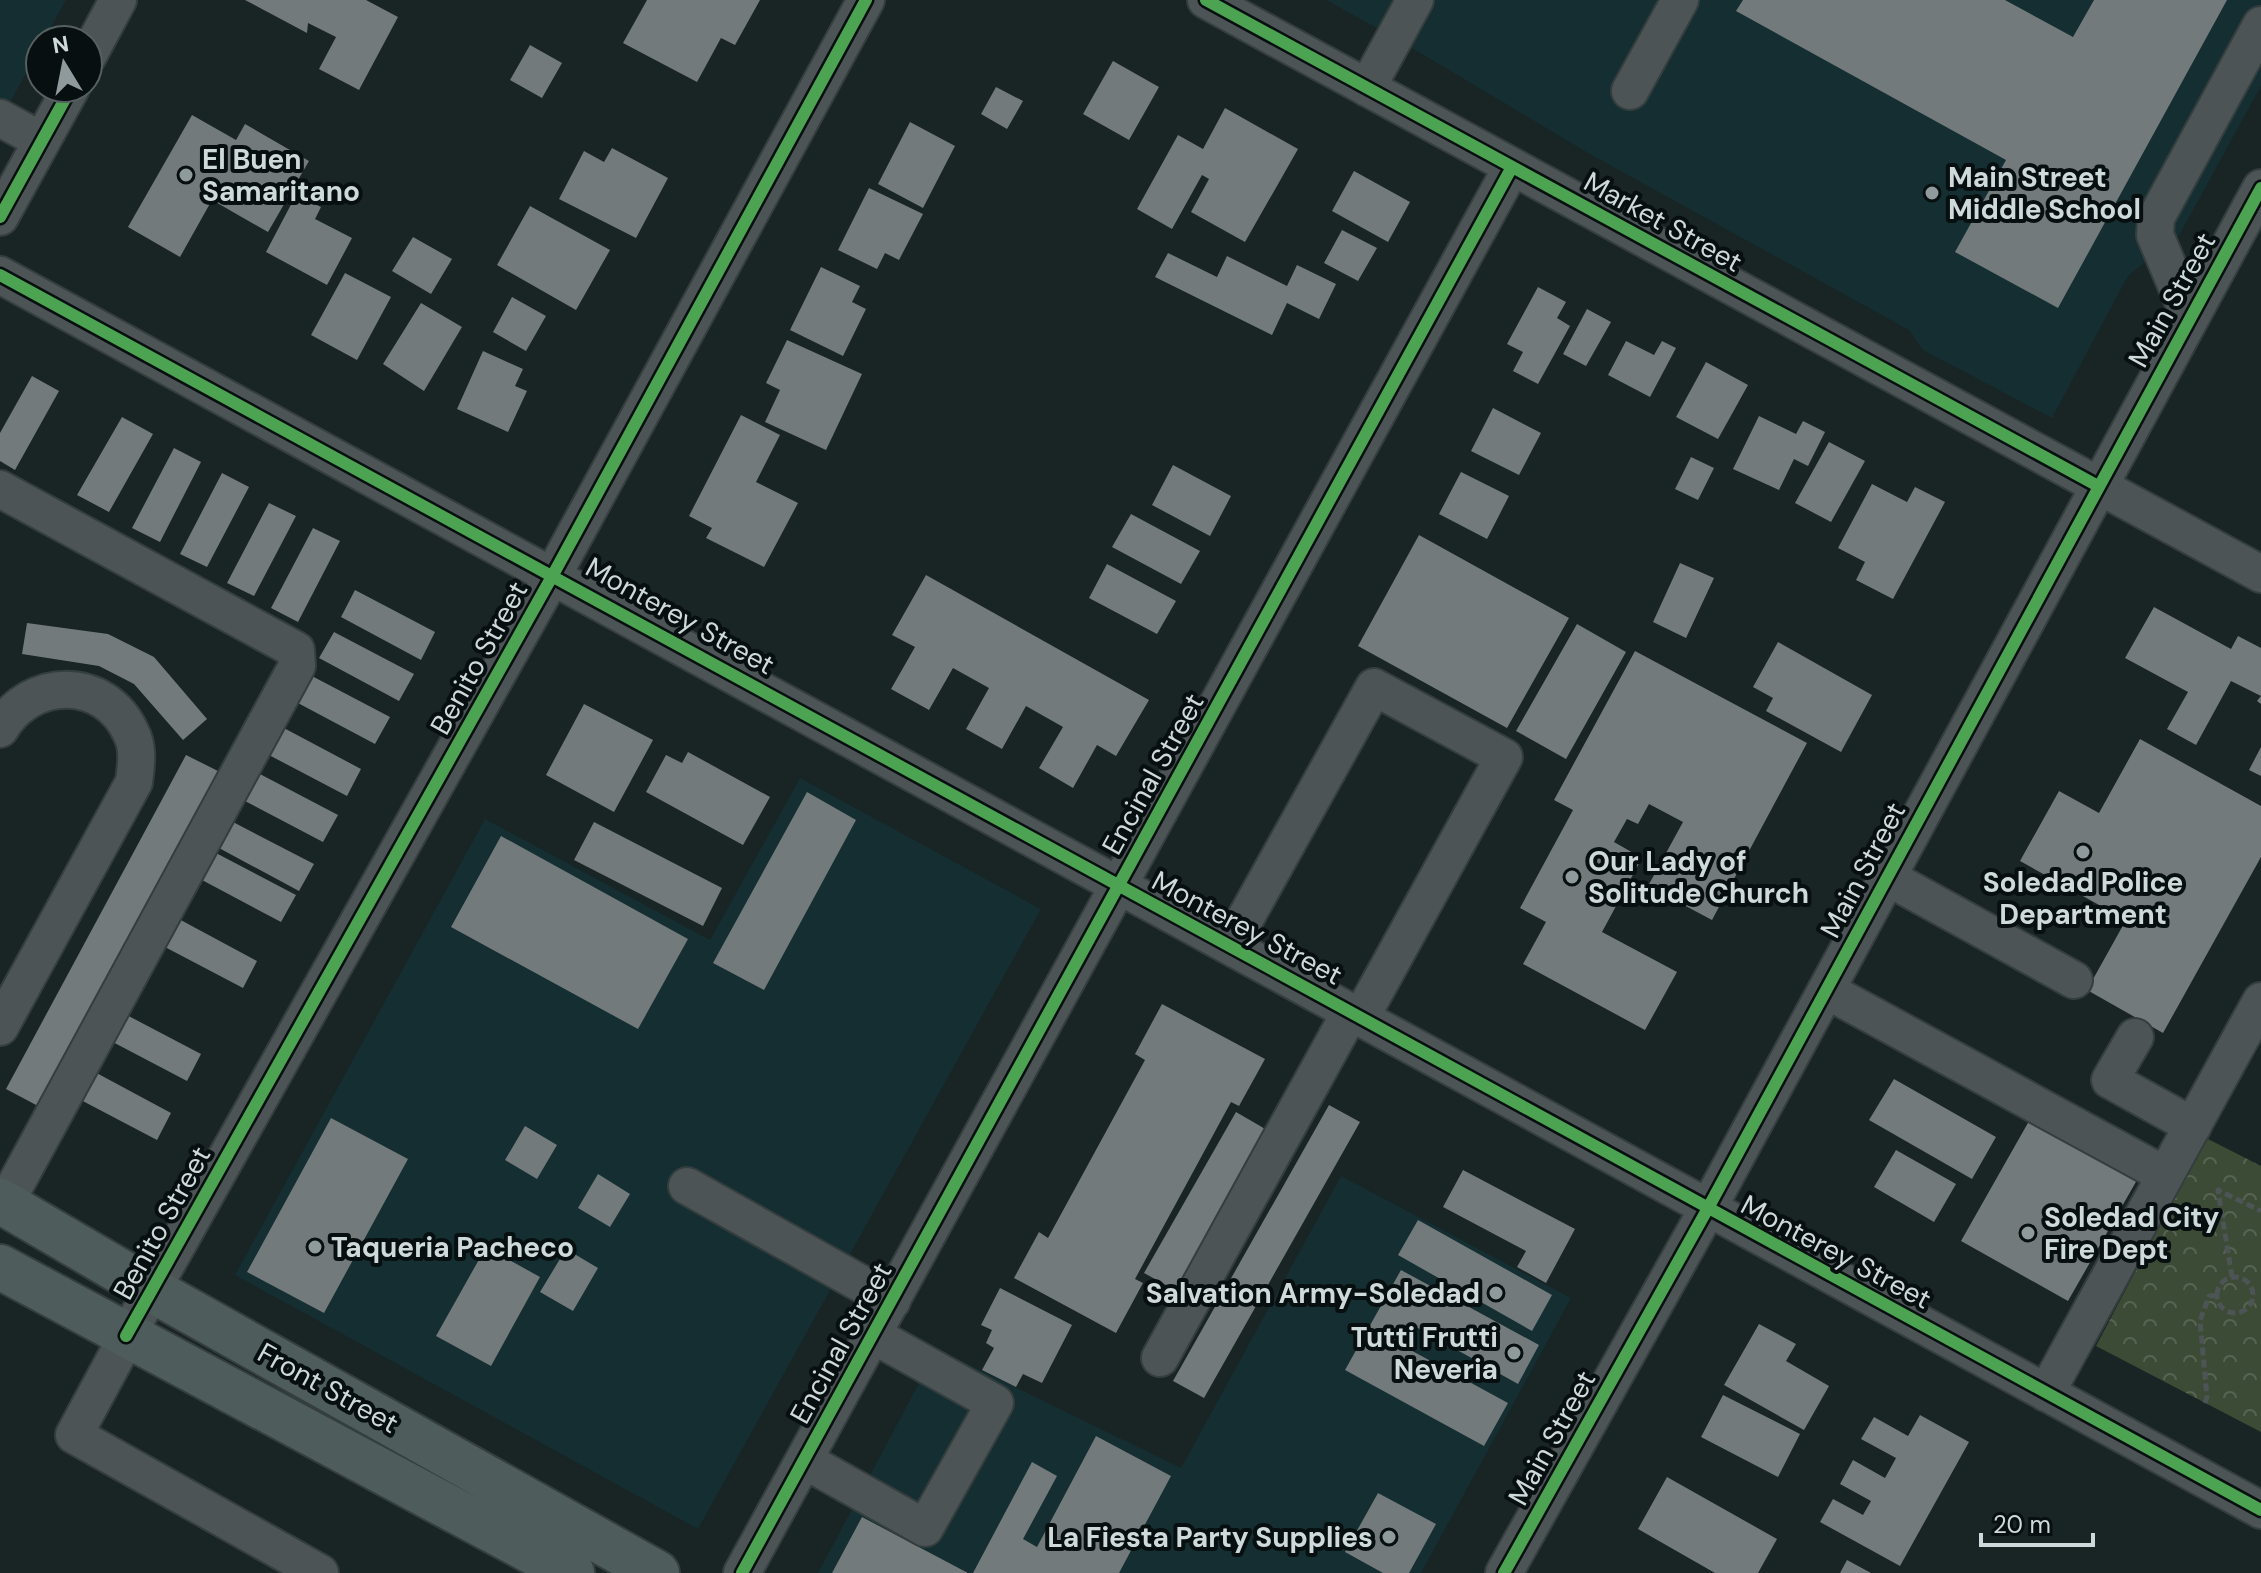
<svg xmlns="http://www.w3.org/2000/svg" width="2261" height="1573" viewBox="0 0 2261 1573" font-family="'DM Sans',sans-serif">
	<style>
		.built { fill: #142e32 }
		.park { fill: url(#park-crowns) }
		.building { fill: #727a7c }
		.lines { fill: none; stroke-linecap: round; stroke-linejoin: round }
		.minor-casing { stroke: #353e3f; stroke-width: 40 }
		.major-casing { stroke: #353e3f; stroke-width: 48 }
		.path { stroke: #4d5455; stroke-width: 5; stroke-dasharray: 8 4; stroke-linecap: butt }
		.minor { stroke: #4c5455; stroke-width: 36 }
		.major { stroke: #4e5d5b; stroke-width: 44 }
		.cycleway-casing { stroke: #070f10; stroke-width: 17 }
		.cycleway { stroke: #4ca352; stroke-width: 12 }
		.poi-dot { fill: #8e9a9b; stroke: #070f10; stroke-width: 3 }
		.labels { text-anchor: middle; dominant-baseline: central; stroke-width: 8; stroke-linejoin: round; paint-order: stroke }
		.poi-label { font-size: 28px; font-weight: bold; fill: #cdd9da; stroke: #070f10; text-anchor: start }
		.street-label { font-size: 28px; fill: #cdd9da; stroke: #070f10 }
	</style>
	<defs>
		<pattern id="park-crowns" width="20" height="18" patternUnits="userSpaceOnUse" patternTransform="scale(2)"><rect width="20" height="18" fill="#3c4b35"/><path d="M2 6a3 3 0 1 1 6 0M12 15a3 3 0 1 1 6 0" fill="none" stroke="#576452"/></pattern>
	</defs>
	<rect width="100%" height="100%" fill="#192425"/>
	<path class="built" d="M0,0h66l-22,40h-4v8l-40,73z
		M1326,0h935v86l-81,148 -52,42 -76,142 -129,-68 -14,-20 -321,-177 -193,-115z
		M800,778l241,131 -343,620 -463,-254 250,-456 225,121z
		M1341,1176l230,122 -150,275h-603l119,-224 244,119z"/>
	<path class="park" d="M2206,1138l55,28v266l-165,-86z"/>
	<path class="building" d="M245,0h121l32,17 -39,73 -40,-21 17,-32 -28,-14 -1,10z
		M647,0h113l-25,45 -14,-7 -24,44 -74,-39z
		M1743,0h262l68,37 21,-37h133l-169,308 -103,-56 51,-92 -270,-149z
		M530,45l32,18 -20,35 -32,-18z
		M1113,61l46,26 -30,53 -46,-26z
		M996,87l27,14 -16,28 -26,-15z
		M1225,108l73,41 -53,93 -54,-30 18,-33 -7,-4 -30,54 -35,-20 41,-74 25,14z
		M192,115l44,25 9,-16 64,37 -41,71 -56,-32 -32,57 -52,-30z
		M910,122l45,24 -32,62 -45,-24z
		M612,148l56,30 -32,60 -77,-39 25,-48 20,11z
		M1354,171l56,31 -22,40 -56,-31z
		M869,188l54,26 -24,46 -14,-7 -8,16 -39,-19z
		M296,195l25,12 -6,12 37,19 -25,47 -61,-33z
		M530,206l80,44 -34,60 -79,-45z
		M1342,230l35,18 -19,33 -34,-18z
		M413,237l39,22 -21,35 -39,-23z
		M1168,253l49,24 10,-21 60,30 10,-21 39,19 -17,35 -32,-16 -15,32 -117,-58z
		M821,267l39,19 -8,16 14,7 -23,47 -53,-26z
		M345,273l46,24 -34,63 -46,-25z
		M1538,287l28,15 -9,16 13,8 -32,58 -25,-13 10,-19 -16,-8z
		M512,297l34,19 -20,35 -33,-19z
		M421,303l41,24 -38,64 -41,-27z
		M1587,309l24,13 -25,44 -23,-12z
		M787,340l75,34 -36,76 -61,-28 15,-32 -14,-7z
		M1626,341l28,14 8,-14 14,7 -26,49 -42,-22z
		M483,351l40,18 -8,17 12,5 -19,41 -51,-23z
		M1706,362l42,23 -30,54 -42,-22z
		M32,376l27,15 -44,79 -15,-9v-28z
		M1493,408l48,25 -22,42 -48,-24z
		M741,415l39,20 -24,47 42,21 -34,64 -58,-29 6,-10 -23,-12z
		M1759,416l37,18 7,-13 22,11 -17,34 -14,-7 -15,31 -46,-21z
		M122,417l31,17 -44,78 -32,-17z
		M1829,442l36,19 -34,61 -36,-19z
		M174,448l27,14 -41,80 -28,-14z
		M1691,457l23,11 -16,32 -23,-11z
		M1173,465l58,31 -21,40 -58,-31z
		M1461,472l48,24 -22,43 -48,-25z
		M222,473l27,14 -42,80 -27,-13z
		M1872,484l35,18 8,-15 30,15 -52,97 -37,-19 9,-18 -27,-14z
		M269,503l27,13 -42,80 -27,-13z
		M1131,514l69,37 -19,33 -69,-37z
		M313,528l27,13 -42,81 -27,-14z
		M1419,535l150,83 -62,110 -149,-82z
		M1680,563l34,15 -28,60 -33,-16z
		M1107,564l69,37 -19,33 -68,-36z
		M926,575l223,125 -33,56 -19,-11 -24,43 -34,-20 24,-41 -37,-21 -24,43 -36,-20 23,-41 -36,-20 -24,42 -38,-21 24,-42 -23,-12z
		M355,590l80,42 -14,28 -80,-43z
		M2154,607l77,42 7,-13 23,12v56l-4,-3 4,-5 -30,-15 -35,64 -29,-16 21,-37 -63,-34z
		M27,623l81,11 46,23 53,62 -24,21 -49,-56 -35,-18 -77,-12z
		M1577,624l49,28 -60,107 -50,-28z
		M334,632l80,42 -15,27 -80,-43z
		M1778,642l94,53 -31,57 -75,-41 7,-13 -20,-11z
		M1635,651l172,92 -95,177 -64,-34 35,-64 -34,-18 -11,20 -11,-5 -13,23 28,16 -40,74 75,40 -32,58 -122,-66 23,-42 -26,-14 53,-98 -19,-10z
		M310,675l80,42 -15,27 -79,-42z
		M584,704l69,36 -39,72 -68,-37z
		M282,727l79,42 -14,27 -80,-42z
		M2140,739l121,67v51l-98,176 -76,-43 39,-70 -106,-59 39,-70 40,22z
		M2261,747v29l-12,-6z
		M688,752l82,45 -27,48 -97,-53 20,-37 16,8z
		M186,755l34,17 -182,334 -32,-17z
		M258,773l80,42 -15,27 -80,-42z
		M807,792l49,28 -92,170 -51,-27z
		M233,822l81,42 -15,27 -80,-43z
		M594,822l128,66 -19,38 -129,-66z
		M501,836l187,103 -50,90 -187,-102z
		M216,853l80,42 -15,27 -79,-42z
		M177,918l80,43 -14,27 -80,-42z
		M1162,1004l103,55 -26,47 -8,-4 -96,177 8,4 -27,50 -102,-55 25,-46 9,6 97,-178 -10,-6z
		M121,1012l80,42 -14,27 -80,-42z
		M91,1070l80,43 -14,27 -80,-42z
		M1894,1079l102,58 -24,42 -103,-59z
		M1329,1105l31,17 -156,276 -31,-17z
		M1236,1112l31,18 -92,160 -31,-17z
		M2033,1114l108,59 -73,128 -107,-60z
		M331,1118l77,41 -84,154 -77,-41z
		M525,1126l32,19 -20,34 -32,-19z
		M1896,1150l60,34 -22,38 -60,-35z
		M1463,1170l112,59 -29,54 -29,-16 9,-16 -83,-44z
		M598,1174l32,20 -20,33 -32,-19z
		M1418,1220l134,75 -20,36 -134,-76z
		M486,1247l54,30 -49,89 -55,-30z
		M566,1249l32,19 -25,43 -33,-19z
		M1401,1270l138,75 -21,39 -102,-57 -11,20 103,56 -24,43 -139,-76z
		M1000,1288l72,37 -30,58 -19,-9 -7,13 -34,-17 12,-22 -8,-5 6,-13 -11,-5z
		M1759,1324l37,20 -10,17 43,25 -25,44 -80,-45z
		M1723,1395l77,39 -22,43 -77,-40z
		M1920,1415l49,27 -69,124 -80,-44 13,-23 30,16 8,-14 -31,-17 13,-24 32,18 11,-20 -35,-19 13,-22 34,19z
		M1096,1436l75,40 -52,97h-146l59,-111 25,14 -34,63 14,8z
		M1667,1477l110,62 -19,34h-43l-77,-44z
		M1378,1493l58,31 -27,49h-26l-38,-21z
		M862,1517l106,56h-136z
		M1847,1560l24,13h-31z"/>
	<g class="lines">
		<defs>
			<path id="minor" d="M1206,0l1055,574
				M88,56l30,-56
				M1367,88l48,-88
				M1630,91l50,-91
				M0,118l42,23
				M0,217l71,-129
				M0,275c756,407 1506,826 2261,1235
				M2190,318l-35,-83 1,-17 105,-193
				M0,489l296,161 1,16 -292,538
				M0,729c30,-52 105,-54 131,4 8,15 5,33 3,49l-134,245
				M1887,877l187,103
				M1230,946l144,-259 130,70 -143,260
				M1826,990l339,185
				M2135,1037l-25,43 83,46
				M687,1186l205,115
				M1160,1358l191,-347
				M2046,1393l215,-392
				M804,1460l121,68 70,-125 -122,-68
				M320,1573l-246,-138 78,-145 402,-717 312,-573
				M742,1573l770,-1406
				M1504,1573l203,-363 554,-1022"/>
			<path id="major" d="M0,1201l152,89 505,283
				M0,1267l572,306"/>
		</defs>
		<use href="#minor" class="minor-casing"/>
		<use href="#major" class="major-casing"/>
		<path class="path" d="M2232,1277l-14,-87 43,21
			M2217 1295a18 18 0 1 1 36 0a18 18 0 1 1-36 0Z
			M2205,1403l2,-6 -7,-76 9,-25 8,-1"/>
		<use href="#minor" class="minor"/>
		<use href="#major" class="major"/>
		<defs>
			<path id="cycleway" d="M1206,0l892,486
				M0,217l71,-129
				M0,275c756,407 1506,826 2261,1235
				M126,1336l428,-763 312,-573
				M742,1573l770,-1406
				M1504,1573l203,-363 554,-1022"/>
		</defs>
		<use href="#cycleway" class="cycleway-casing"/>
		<use href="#cycleway" class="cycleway"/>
	</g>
	<g class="poi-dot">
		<circle cx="186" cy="175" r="8"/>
		<circle cx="1932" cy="193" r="8"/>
		<circle cx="2083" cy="852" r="8"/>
		<circle cx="1572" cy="877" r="8"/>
		<circle cx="2028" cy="1233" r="8"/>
		<circle cx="315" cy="1247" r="8"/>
		<circle cx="1496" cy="1293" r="8"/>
		<circle cx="1514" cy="1353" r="8"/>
		<circle cx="1389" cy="1537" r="8"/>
	</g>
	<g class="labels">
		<g class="poi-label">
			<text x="202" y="159">El Buen<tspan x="202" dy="32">Samaritano</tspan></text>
			<text x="1948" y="177">Main Street<tspan x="1948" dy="32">Middle School</tspan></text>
			<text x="1588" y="861">Our Lady of<tspan x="1588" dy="32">Solitude Church</tspan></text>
			<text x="2083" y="882" text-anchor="middle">Soledad Police<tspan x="2083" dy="32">Department</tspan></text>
			<text x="2044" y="1217">Soledad City<tspan x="2044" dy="32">Fire Dept</tspan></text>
			<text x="331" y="1247">Taqueria Pacheco</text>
			<text x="1480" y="1293" text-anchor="end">Salvation Army-Soledad</text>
			<text x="1498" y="1337" text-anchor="end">Tutti Frutti<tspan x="1498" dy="32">Neveria</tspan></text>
			<text x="1373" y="1537" text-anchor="end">La Fiesta Party Supplies</text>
		</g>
		<g class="street-label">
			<text transform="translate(1663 222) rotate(29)">Market Street</text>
			<text transform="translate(2172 300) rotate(-61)">Main Street</text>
			<text transform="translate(680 616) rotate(29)">Monterey Street</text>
			<text transform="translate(479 658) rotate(-61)">Benito Street</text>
			<text transform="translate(1153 774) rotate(-61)">Encinal Street</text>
			<text transform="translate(1863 870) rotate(-62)">Main Street</text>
			<text transform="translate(1247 928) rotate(28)">Monterey Street</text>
			<text transform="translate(162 1223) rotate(-61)">Benito Street</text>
			<text transform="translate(1836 1252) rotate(28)">Monterey Street</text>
			<text transform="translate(841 1343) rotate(-61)">Encinal Street</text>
			<text transform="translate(328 1388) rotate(29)">Front Street</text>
			<text transform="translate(1552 1438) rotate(-61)">Main Street</text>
		</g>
	</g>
	<g transform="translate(64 64) rotate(350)"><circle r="38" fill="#070f10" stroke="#566061" stroke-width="2"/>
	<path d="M0-6L14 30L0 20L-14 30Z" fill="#8e9a9b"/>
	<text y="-12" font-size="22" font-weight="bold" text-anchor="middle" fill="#cdd9da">N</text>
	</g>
	<path d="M1981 1533v12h112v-12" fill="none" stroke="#cdd9da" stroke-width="4"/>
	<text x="1993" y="1533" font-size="24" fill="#cdd9da" stroke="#070f10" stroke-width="6" paint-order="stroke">20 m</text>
</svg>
